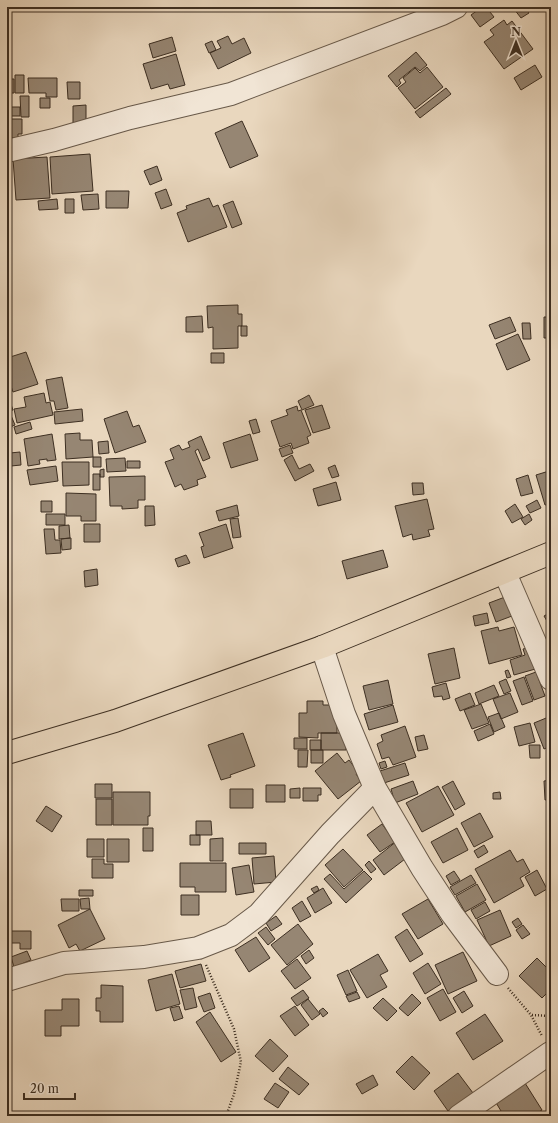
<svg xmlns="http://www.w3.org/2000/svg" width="558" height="1123" viewBox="0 0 558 1123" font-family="'Libre Caslon Text',serif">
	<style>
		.building { fill: #968673; stroke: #3d2f22 }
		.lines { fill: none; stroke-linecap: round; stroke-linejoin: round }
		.minor-casing { stroke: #685949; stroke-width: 24 }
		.highway-casing { stroke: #3d2f22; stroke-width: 24 }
		.path { stroke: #3d2f22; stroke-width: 2.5; stroke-dasharray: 1 2; stroke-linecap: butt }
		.minor { stroke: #f1e5d5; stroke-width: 22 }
		.highway { stroke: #e9d7be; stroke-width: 22 }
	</style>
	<rect width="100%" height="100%" fill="#e9d7be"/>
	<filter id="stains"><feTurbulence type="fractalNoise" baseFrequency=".005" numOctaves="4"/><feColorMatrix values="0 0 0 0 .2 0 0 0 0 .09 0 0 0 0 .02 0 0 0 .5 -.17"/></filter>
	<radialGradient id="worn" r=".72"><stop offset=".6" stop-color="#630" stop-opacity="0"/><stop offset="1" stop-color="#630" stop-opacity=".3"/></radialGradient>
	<path class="building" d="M482,7h4l8,10 -14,10 -9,-12z
		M517,7h8l4,6 -8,5 -7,-9z
		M504,20l3,5 5,-4 21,28 -29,20 -20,-27 10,-7 -4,-5z
		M228,36l4,8 12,-6 7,15 -33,16 -8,-16 11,-5 -4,-7z
		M172,37l4,14 -23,7 -4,-14z
		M212,41l4,9 -7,3 -4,-9z
		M416,52l11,13 -7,6 -5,-4 -16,13 2,3 -4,4 -9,-11z
		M176,54l9,31 -15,4 -2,-5 -17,5 -8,-25z
		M535,65l7,12 -21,13 -7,-12z
		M427,67l16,20 -28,22 -17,-21 8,-6 -3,-4 12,-10 5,5z
		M15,75h9v18h-9z
		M28,78h29v19h-11v-4h-17z
		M7,79h7v14h-7z
		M67,82h13v17h-12z
		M446,88l5,6 -31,24 -5,-6z
		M20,96h9v21h-8z
		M40,98h10v10h-10z
		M86,105v19h-13v-18z
		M11,107h9v9h-9z
		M7,119h15v15h-4v4h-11z
		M242,121l16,35 -28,12 -15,-35z
		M90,154l3,37 -41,3 -2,-37z
		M47,157l3,41 -34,2 -3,-41z
		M157,166l5,14 -12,5 -6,-14z
		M166,189l6,16 -11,4 -6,-16z
		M106,191h23l-1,17h-22z
		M98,194l1,15 -16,1 -2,-15z
		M209,198l4,9 5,-2 9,22 -39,15 -11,-29 10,-4 -1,-3z
		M57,199l1,10 -19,1 -1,-9z
		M65,199h9v14h-9z
		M233,201l9,23 -10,4 -9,-23z
		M238,305v9h4v12h-4v22l-25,1v-22l-5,1 -1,-22z
		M202,316l1,16h-17v-15z
		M510,317l6,14 -21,8 -6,-14z
		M544,317h7v21h-7z
		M522,323h8l1,16h-8z
		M241,326h6v10h-6z
		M518,334l12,26 -23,10 -11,-26z
		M26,352l12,32 -25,8 -2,-6 -4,2v-30z
		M211,353h13v10h-13z
		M62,377l6,31 -12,2 -2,-9h-4l-4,-21z
		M7,393l6,17 -6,2z
		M44,393l2,10 4,-1 3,13 -36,8 -3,-14 12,-2 -2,-10z
		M309,395l5,10 -12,5 -4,-9z
		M322,405l8,23 -17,5 -8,-23z
		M297,406l1,5 3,-1 10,25 -4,2 2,6 -16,6 -2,-6 -11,4 -9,-26 17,-6 -2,-5z
		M82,409l1,12 -28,3 -1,-12z
		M127,411l6,16 6,-2 7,17 -31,11 -11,-34z
		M10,413l5,12 -7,3 -1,-14z
		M256,419l4,13 -7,2 -4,-13z
		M30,422l2,7 -16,5 -2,-7z
		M80,433v7h12l1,17 -27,2 -1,-25z
		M52,434l4,26 -9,1v-2l-8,1 1,4 -12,2 -4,-27z
		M250,434l8,26 -27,8 -8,-25z
		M201,436l9,22 -7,3 -5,-12 -3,2 11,26 -9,3 1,5 -14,5 -3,-6 -6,3 -10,-25 9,-3 -4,-10 9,-4 3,5 8,-3 -2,-5z
		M108,441l1,12 -10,1 -1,-12z
		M290,445l3,8 -11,4 -3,-8z
		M20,452l1,13 -10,1 -1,-13z
		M292,455l7,14 11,-5 4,7 -19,10 -11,-21z
		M93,457h8v10h-8z
		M125,458l1,13 -19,1 -1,-13z
		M127,461h13v7h-13z
		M62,462h27v23l-26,1z
		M7,464h2l2,10 -4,1z
		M335,465l4,11 -7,2 -4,-10z
		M56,466l2,15 -28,4 -3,-15z
		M104,469v8h-4v-7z
		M549,471l2,5v28l-6,1 -9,-30z
		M93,474h7v16h-7z
		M528,475l5,18 -12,3 -5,-17z
		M145,476v24h-7v8l-16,1v-3h-12l-1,-29z
		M336,482l5,18 -23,6 -5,-17z
		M412,483h11l1,11 -11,1z
		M66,493l30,1v27h-15v-5h-15z
		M427,499l7,30 -6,1 2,6 -17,4 -1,-6 -9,3 -8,-31z
		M537,500l4,8 -11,5 -4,-7z
		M41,501h11v11h-11z
		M515,504l8,13 -11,6 -7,-12z
		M237,505l2,11 -20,5 -3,-10z
		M145,506h9l1,19 -10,1z
		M46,514h19v11h-19z
		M529,514l3,6 -7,5 -4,-6z
		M238,518l3,19 -8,1 -3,-19z
		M84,524h16v18h-16z
		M226,524l7,24 -29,10 -3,-11 3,-1 -5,-13z
		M69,525l1,13 -11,1v-13z
		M44,529h10l1,11h5l1,13 -15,1z
		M71,538v11l-9,1 -1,-11z
		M383,550l5,17 -41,12 -5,-18z
		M186,555l4,8 -12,4 -3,-8z
		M97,569l1,16 -13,2 -1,-16z
		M505,597l7,19 -16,6 -7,-19z
		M551,612v16l-7,-12z
		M487,613l2,10 -14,3 -2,-10z
		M498,627l1,4 15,-4 8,28 -33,9 -8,-33z
		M532,647l7,21 -25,7 -4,-15 15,-5 -2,-6z
		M454,648l6,30 -25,6 -7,-30z
		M508,670l3,7 -4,1 -2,-7z
		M536,672l9,24 -11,4 -9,-24z
		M524,677l9,24 -11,4 -9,-24z
		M506,679l5,12 -7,3 -5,-12z
		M388,680l5,24 -24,6 -6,-24z
		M446,683l4,15 -7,2 -1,-4 -8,1 -2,-10z
		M494,685l5,11 -20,8 -4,-11z
		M470,693l5,12 -15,6 -5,-12z
		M510,693l8,19 -17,7 -8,-20z
		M307,701h16v4h14v28h-19v5l-19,-1v-24h8z
		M481,704l8,19 -17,6 -8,-19z
		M393,705l5,17 -29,8 -5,-16z
		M499,713l6,14 -11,5 -6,-15z
		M551,716v30l-7,3 -10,-26z
		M530,723l5,19 -16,4 -5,-19z
		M490,724l4,10 -16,7 -4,-10z
		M405,726l11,31 -23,8 -4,-8 -7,2 -5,-15 6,-3 -2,-6z
		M243,733l12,33 -25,9 1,2 -10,3 -13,-35z
		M321,733h25v17h-25z
		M424,735l4,14 -10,2 -3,-14z
		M294,738h13v11h-13z
		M310,740h11v10h-11z
		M529,745h11v13h-10z
		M298,750h10l-1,17h-9z
		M311,750h12v13h-12z
		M337,753l8,10 4,-3 9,12 -2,2 5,7 -23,18 -23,-28z
		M385,761l2,6 -6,2 -2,-6z
		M405,763l4,12 -25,8 -4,-12z
		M551,780v19l-6,1 -1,-19z
		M413,781l5,13 -23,9 -4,-14z
		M453,781l12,23 -10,6 -13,-23z
		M95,784h17v14h-17z
		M266,785h19v17h-19z
		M438,786l16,29 -32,17 -16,-29z
		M300,788v10h-10v-9z
		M303,788h18v7h-3v6h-15z
		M230,789h23v19h-23z
		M113,792h37v24h-2v9h-35z
		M500,792l1,7h-8v-6z
		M96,799h16v26h-16z
		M46,806l16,10 -10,16 -16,-11z
		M480,813l13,24 -19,10 -13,-24z
		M196,821h15l1,14h-16z
		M382,824l13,18 -15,10 -13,-17z
		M143,828h10v23h-10z
		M457,828l11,22 -25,13 -12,-21z
		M190,835h10v10h-10z
		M223,838v23h-13v-22z
		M87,839h17v18h-17z
		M107,839h22v23h-22z
		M397,841l12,15 -25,19 -11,-15z
		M239,843h27v11h-27z
		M484,845l4,7 -10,6 -4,-7z
		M343,849l20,21 -19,17 -19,-22z
		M510,850l7,12 6,-3 7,13 -10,6 4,8 -30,17 -19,-34z
		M274,856l2,26 -22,2 -2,-26z
		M92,859h12v5h9v14h-21z
		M369,861l7,8 -5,4 -6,-8z
		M180,863h46v29h-31v-5h-15z
		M249,865l5,27 -18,3 -4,-27z
		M537,870l10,19 -12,7 -10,-19z
		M364,871l8,8 -26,24 -22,-24 6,-5 14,15z
		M454,871l6,9 -9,5 -5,-9z
		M471,875l5,8 -21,12 -5,-8z
		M477,884l9,16 -21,12 -9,-16z
		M317,886l2,4 -5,3 -3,-4z
		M323,888l9,15 -17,10 -8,-15z
		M79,890h14v6h-14z
		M181,895h18v20h-18z
		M89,898l1,11h-9l-1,-10z
		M61,899h18v12h-17z
		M428,899l15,25 -25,15 -16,-25z
		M302,901l9,15 -11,6 -8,-14z
		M485,902l5,9 -14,8 -5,-9z
		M90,909l15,30 -25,12 -4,-7 -7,4 -11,-23z
		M500,910l11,26 -22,10 -12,-26z
		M276,916l6,8 -11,7 -5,-8z
		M518,918l4,6 -6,4 -4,-6z
		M298,924l15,20 -26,21 -16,-20z
		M523,925l7,9 -8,5 -6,-9z
		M266,927l9,12 -7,6 -10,-12z
		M407,929l16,25 -13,8 -15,-25z
		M8,931h23v18h-11v-6h-12z
		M256,937l14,21 -21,14 -14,-22z
		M309,950l5,8 -8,6 -5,-8z
		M27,951l4,9 -17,7 -3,-10z
		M463,952l14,29 -29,13 -13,-29z
		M378,954l10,17 -8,4 7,12 -20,11 -17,-28z
		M7,956l3,12 -3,1z
		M551,957v10l-5,-5z
		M537,958l14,14v17l-9,9 -23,-22z
		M297,959l14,19 -16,11 -14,-18z
		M428,963l13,21 -16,10 -12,-21z
		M201,964l5,17 -26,7 -5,-17z
		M348,970l9,21 -11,4 -9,-20z
		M172,974l8,30 -24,7 -8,-31z
		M101,985l22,1v36h-23v-11h-4v-13h5z
		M193,988l4,19 -12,3 -5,-20z
		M443,989l13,23 -16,9 -13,-23z
		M303,990l6,8 -12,8 -6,-8z
		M464,991l9,15 -11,7 -9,-15z
		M357,992l3,6 -11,4 -3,-6z
		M210,993l5,15 -11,4 -6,-15z
		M412,994l9,9 -13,13 -9,-8z
		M383,998l14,13 -10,10 -14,-13z
		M62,999h17v27h-18v10h-16v-26h17z
		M308,999l12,15 -8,6 -11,-15z
		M179,1006l4,12 -9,3 -4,-13z
		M295,1006l14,19 -14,11 -15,-20z
		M323,1008l5,5 -5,4 -4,-6z
		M210,1012l26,40 -15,10 -25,-40z
		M485,1014l18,27 -30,19 -17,-27z
		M270,1039l18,17 -15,16 -18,-16z
		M412,1056l18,17 -16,17 -18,-18z
		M288,1067l21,17 -10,11 -20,-16z
		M458,1073l15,20 -25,18 -14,-20z
		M373,1075l5,10 -16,9 -6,-10z
		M275,1083l14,9 -11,16 -14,-9z
		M525,1083l17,27 -10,6h-28l-9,-15z"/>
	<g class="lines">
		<defs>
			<path id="minor" d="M7,151l47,-11 76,-22 101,-24 211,-80 14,-7
				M505,573l46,106
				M322,647l22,67 31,74 47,80 30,46 45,60
				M7,980l57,-17 80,-6 54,-9 33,-13 28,-21 71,-80 45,-46
				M459,1116l91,-63"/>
			<path id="highway" d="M7,753l108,-32 207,-74 229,-94"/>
		</defs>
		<use href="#minor" class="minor-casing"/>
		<use href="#highway" class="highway-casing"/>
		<path class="path" d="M206,965l28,64 7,33 -7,32 -8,22
			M508,988l23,27 11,21
			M532,1015l19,1"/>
		<use href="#minor" class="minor"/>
		<use href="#highway" class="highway"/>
	</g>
	<rect width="558" height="1123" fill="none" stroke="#e9d7be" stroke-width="24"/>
	<rect x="8" y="8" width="542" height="1107" fill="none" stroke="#3d2f22" stroke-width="2"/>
	<rect x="12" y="12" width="534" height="1099" fill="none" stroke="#3d2f22"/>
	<g transform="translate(516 42)" stroke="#f1e5d5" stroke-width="3" paint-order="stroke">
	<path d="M0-3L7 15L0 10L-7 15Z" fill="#3d2f22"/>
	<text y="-6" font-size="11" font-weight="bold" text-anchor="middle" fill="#3d2f22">N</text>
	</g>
	<path d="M24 1093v6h51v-6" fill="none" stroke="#3d2f22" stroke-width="2"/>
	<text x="30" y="1093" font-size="12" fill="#3d2f22" stroke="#f1e5d5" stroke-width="3" paint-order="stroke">20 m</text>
	<rect width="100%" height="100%" filter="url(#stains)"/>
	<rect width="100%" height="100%" fill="url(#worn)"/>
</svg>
